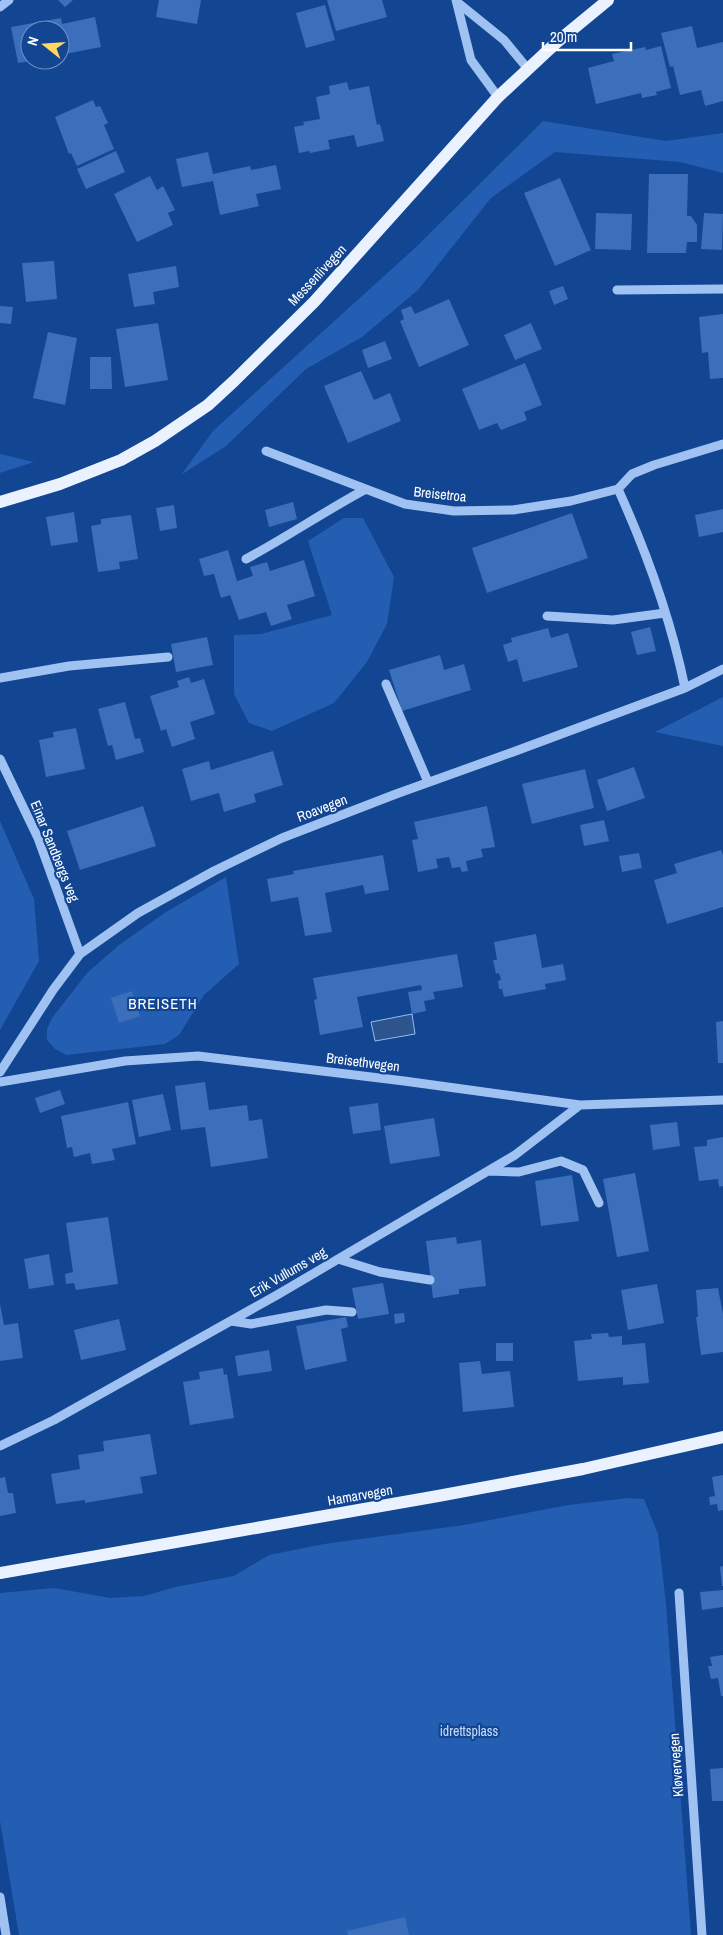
<svg xmlns="http://www.w3.org/2000/svg" width="723" height="1935" viewBox="0 0 723 1935" font-family="'Archivo Narrow',sans-serif">
	<style>
		.green { fill: #245eb2 }
		.water { fill: #2e548d; stroke: #91bcf6 }
		.building { fill: #3b6fbb }
		.lines { fill: none; stroke-linecap: round; stroke-linejoin: round }
		.minor { stroke: #9fc2f2; stroke-width: 9 }
		.major { stroke: #ebf2ff; stroke-width: 12 }
		.labels { text-anchor: middle; dominant-baseline: central; stroke-width: 4.5; stroke-linejoin: round; paint-order: stroke }
		.street-label { font-size: 14px; fill: #fff; stroke: #124592 }
		.park-label { font-size: 14px; fill: #c7ddfd; stroke: #124592 }
		.neighbourhood-label { font-size: 15px; letter-spacing: 1px; fill: #fff; stroke: #124592 }
	</style>
	<rect width="100%" height="100%" fill="#124592"/>
	<path class="green" d="M543,121l123,20 57,-8v40l-43,-11 -125,-10 -64,46 -73,92 -56,47 -56,32 -80,77 -45,29 32,-44 202,-183z
		M0,454l34,8 -34,11z
		M344,518h19l31,59 -7,47 -20,38 -33,41 -62,28 -23,-8 -15,-29v-59l27,-1 71,-19 -24,-74z
		M723,697v49l-68,-14z
		M0,821l34,78 5,62 -39,69z
		M226,877l13,87 -35,31 -25,40 -14,9 -99,11 -11,-6 -8,-9v-11l5,-11 35,-45 32,-28 47,-33z
		M628,1498l16,1 14,35 8,70 25,331h-672l-19,-114v-228l54,-5 56,10 34,-2 31,-9 59,-11 35,-21 55,-11 140,-19 104,-20z"/>
	<path class="water" d="M412,1014l3,20 -40,7 -4,-19z"/>
	<path class="building" d="M58,0h15l-8,7z
		M159,0h42l-4,24 -41,-7z
		M327,0h55l5,17 -51,14z
		M325,5l10,35 -29,8 -10,-35z
		M95,17l6,30 -41,8v-25h-30v31l-12,2 -7,-36 50,-9 1,6z
		M692,26l5,22 26,-6v59l-18,5 -4,-16 -21,5 -7,-29 -3,1 -9,-34z
		M661,46l10,42 -15,4 1,3 -15,3 -1,-5 -45,11 -8,-36 26,-7 -2,-7 33,-7 1,3z
		M347,82l2,8 20,-4 8,39 3,-1 4,17 -27,6 -3,-12 -26,5 2,9 -20,4 -1,-2 -10,2 -5,-26 10,-2 -1,-3 17,-3 -4,-22 14,-3 -1,-8z
		M93,100l3,7 4,-1 8,17 -4,2 10,24 -37,17 -6,-13 -2,1 -14,-37z
		M116,151l9,21 -39,17 -9,-20z
		M208,152l5,22 37,-8 1,4 25,-5 5,24 -25,5 3,12 -39,9 -7,-34 -31,6 -6,-28z
		M649,174h39l-1,42h4l6,9v17h-10l-1,11h-39z
		M150,176l7,14 6,-4 12,24 -7,3 5,12 -36,17 -23,-48z
		M560,178l31,72 -36,16 -31,-73z
		M596,213l36,1 -1,36 -36,-1z
		M704,213l19,1 -1,36 -21,-1z
		M54,261l3,38 -31,3 -4,-39z
		M176,266l3,21 -26,5 2,12 -21,3 -6,-33z
		M563,286l5,13 -14,6 -5,-14z
		M449,299l20,46 -50,22 -19,-46 4,-2 -3,-9 10,-4 4,8z
		M0,306l13,1 -2,17 -11,-1z
		M723,314v64l-13,1 -2,-27 -6,1 -3,-36z
		M158,323l10,57 -43,7 -9,-58z
		M531,323l11,26 -27,11 -11,-25z
		M48,332l29,6 -12,67 -32,-7z
		M385,341l7,18 -24,9 -6,-18z
		M90,357h21l1,32h-22z
		M525,363l17,42 -18,7 3,8 -26,10 -4,-7 -18,7 -17,-41z
		M361,371l13,29 16,-7 11,28 -53,22 -24,-57z
		M293,502l4,17 -28,8 -4,-17z
		M174,505l3,23 -17,3 -4,-23z
		M723,509v23l-24,5 -4,-22z
		M74,512l4,30 -27,4 -5,-29z
		M572,513l16,45 -101,35 -15,-45z
		M131,515l7,44 -19,3 1,7 -22,3 -7,-46 10,-2v-5z
		M228,550l9,31 16,-5 -3,-9 17,-5 3,9 34,-11 11,36 -28,9 5,14 -21,7 -5,-14 -27,8 -9,-25 -9,3 -7,-24 -10,2 -5,-17z
		M650,627l6,24 -19,4 -6,-23z
		M548,628l3,10 17,-5 10,34 -55,15 -6,-23 -9,3 -5,-17 9,-3 -1,-4z
		M207,637l6,28 -37,7 -5,-28z
		M440,655l4,15 20,-6 7,26 -69,21 -13,-41z
		M189,677l2,6 13,-4 11,35 -25,8 5,17 -23,8 -6,-18 -5,2 -11,-35 29,-9 -2,-6z
		M125,702l10,37 5,-1 4,14 -28,8 -4,-15 -4,1 -10,-37z
		M76,728l9,41 -39,8 -7,-37 15,-3 -1,-5z
		M273,751l10,34 -29,9 2,8 -32,10 -5,-19 -28,8 -9,-32 27,-8 2,9z
		M634,767l11,31 -38,13 -10,-31z
		M585,769l9,39 -62,16 -10,-40z
		M143,806l13,40 -76,24 -13,-39z
		M487,806l8,41 -14,2 2,8 -17,4 2,10 -6,1 -2,-5 -8,1 -3,-11 -13,2 2,9 -20,4 -6,-32 6,-1 -4,-17z
		M604,820l5,21 -25,5 -4,-21z
		M721,850l2,5v52l-56,17 -13,-44 23,-7 -3,-9z
		M639,853l3,15 -20,4 -3,-16z
		M383,855l6,35 -24,4 -2,-9 -38,8 7,39 -27,4 -7,-39 -27,5 -4,-23 27,-5 -1,-3z
		M536,934l6,34 21,-4 3,16 -21,4 1,5 -42,8 -2,-8h-3l-1,-8 3,-1 -2,-7 -3,1 -3,-14h4l-3,-18z
		M457,954l6,33 -30,5 2,7 -11,2 2,10 -14,3 -4,-22 14,-2 -1,-5 -64,12 6,30 -43,8 -6,-35 3,-1 -4,-21z
		M132,991l8,25 -21,7 -8,-25z
		M723,1021v42h-5l-2,-41z
		M205,1082l4,28 38,-5 2,16 13,-2 6,39 -57,9 -6,-40 -24,3 -6,-44z
		M60,1090l5,14 -25,9 -5,-15z
		M163,1094l8,36 -32,7 -7,-37z
		M128,1102l8,42 -24,5 3,11 -23,4 -2,-11 -16,4 -2,-10 -5,1 -6,-32z
		M378,1103l3,27 -28,4 -4,-27z
		M434,1118l6,38 -50,8 -6,-38z
		M677,1122l3,24 -27,4 -3,-25z
		M723,1137v49l-4,1 -1,-8 -19,2 -5,-34 13,-1v-6z
		M635,1173l14,78 -32,6 -14,-78z
		M572,1175l7,46 -38,5 -6,-45z
		M108,1217l10,67 -42,6 -2,-7 -8,1 -1,-10 8,-2 -7,-49z
		M456,1237l1,7 24,-4 5,46 -27,3v5l-26,4 -7,-57z
		M49,1254l5,31 -25,4 -5,-30z
		M383,1283l6,31 -31,5 -6,-31z
		M657,1284l7,39 -36,7 -7,-40z
		M718,1288l5,26v38l-22,3 -5,-38h2l-2,-27z
		M0,1304l4,21 14,-2 5,35 -23,3z
		M404,1313l1,9 -10,2 -1,-10z
		M346,1317l2,10 -7,2 6,32 -42,9 -9,-44z
		M119,1319l7,31 -45,10 -7,-30z
		M608,1333l1,4 13,-1v9l23,-2 4,40 -26,2v-8l-45,4 -4,-40 18,-2 -1,-5z
		M496,1343h17v18h-17z
		M269,1350l3,21 -34,5 -3,-20z
		M480,1361l2,13 28,-3 4,36 -51,5 -4,-49z
		M223,1368l1,7 3,-1 7,44 -44,7 -7,-43 17,-3 -1,-7z
		M150,1434l7,40 -17,3 3,16 -58,10v-3l-29,4 -5,-30 29,-5 -2,-14 26,-4 -1,-10z
		M723,1475v35l-5,1 -1,-7 -7,1 -1,-8 6,-1 -3,-19z
		M5,1477l3,16h5l3,20 -16,3v-38z
		M723,1566v20h-1l-2,-19z
		M723,1590v17l-21,3 -2,-18z
		M723,1655v41h-2l-3,-18 -7,1 -3,-13h4l-2,-9z
		M723,1768v33h-11l-2,-32z
		M405,1917l4,18h-61l-1,-4z"/>
	<g class="lines">
		<path class="minor" d="M456,0l15,60 27,37
			M457,2l47,38 24,29
			M0,7l9,-7
			M617,290l106,-1
			M266,451l139,53 49,7 59,-1 58,-9 47,-12c29,64 53,131 67,199
			M618,489l14,-15 22,-9 69,-21
			M246,559c41,-22 79,-48 120,-70
			M547,616l66,4 52,-7
			M0,678l69,-12 99,-9
			M386,684l42,98
			M0,759l38,79 42,116
			M0,1072l53,-82 27,-36 58,-41 76,-42 68,-33 114,-44 117,-42 172,-64 38,-19
			M0,1082l125,-21 73,-5 206,25 176,24 143,-5
			M488,1171l31,1 42,-11 22,9 16,33
			M338,1259l42,13 50,8
			M231,1321l20,3 75,-14 26,2
			M0,1446l54,-26 223,-125 238,-140 65,-50
			M679,1593l23,342
			M0,1897l6,38"/>
		<path class="major" d="M0,502l60,-18 61,-24 34,-19 53,-36 26,-24 80,-79 184,-205 59,-55 51,-42
			M0,1573l438,-77 145,-27 140,-32"/>
	</g>
	<g class="labels">
		<g class="street-label">
			<text transform="translate(317 275) rotate(-47)">Messenlivegen</text>
			<text transform="translate(440 494) rotate(6)">Breisetroa</text>
			<text transform="translate(322 808) rotate(-21)">Roavegen</text>
			<text transform="translate(55 851) rotate(68)">Einar Sandbergs veg</text>
			<text transform="translate(363 1062) rotate(7)">Breisethvegen</text>
			<text transform="translate(288 1272) rotate(-30)">Erik Vullums veg</text>
			<text transform="translate(360 1495) rotate(-10)">Hamarvegen</text>
			<text transform="translate(676 1765) rotate(-94)">Kløvervegen</text>
		</g>
		<g class="park-label">
			<text x="469" y="1731">idrettsplass</text>
		</g>
		<g class="neighbourhood-label">
			<text x="163" y="1003">BREISETH</text>
		</g>
	</g>
	<g transform="translate(45 45) rotate(287)"><circle r="24" fill="#124592" stroke="#718fbe"/>
	<path d="M0-4L9 19L0 12L-9 19Z" fill="#ffd761"/>
	<text y="-8" font-size="14" font-weight="bold" text-anchor="middle" fill="#ffffff">N</text>
	</g>
	<path d="M543 42v8h88v-8" fill="none" stroke="#ffffff" stroke-width="2.5"/>
	<text x="550" y="42" font-size="15" fill="#ffffff" stroke="#124592" stroke-width="4" paint-order="stroke">20 m</text>
</svg>
